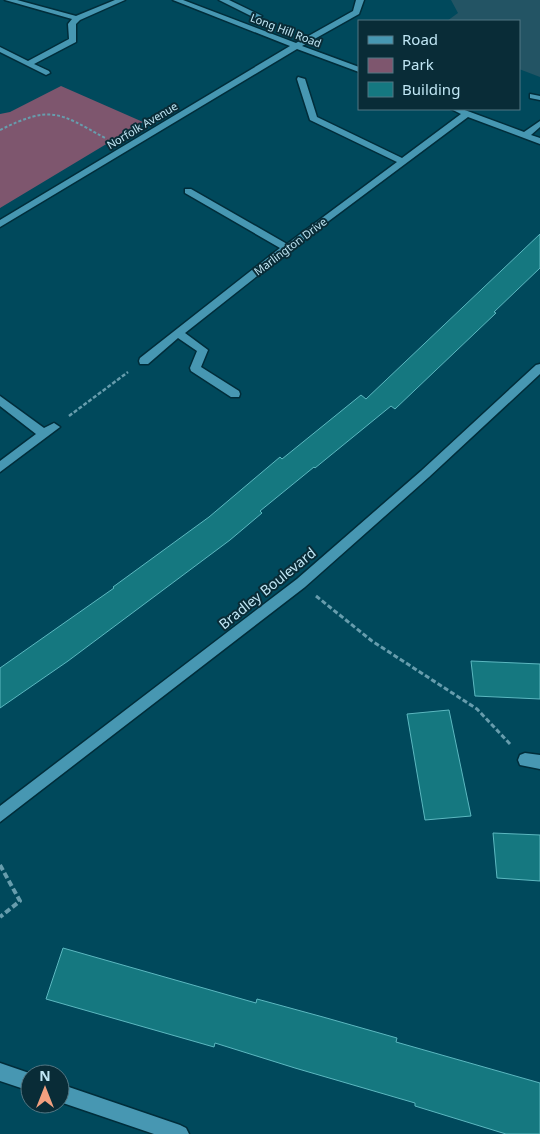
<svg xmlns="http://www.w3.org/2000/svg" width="540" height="1134" viewBox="0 0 540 1134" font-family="'Noto Sans',sans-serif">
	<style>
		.built { fill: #235464 }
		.green { fill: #7e566e }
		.building { fill: #157880; stroke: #5cb8c0 }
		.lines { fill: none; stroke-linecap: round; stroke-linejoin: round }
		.minor-casing { stroke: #002d3a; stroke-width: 3 }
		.path-far3 { stroke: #679dad; stroke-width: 2; stroke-dasharray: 3 2; stroke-linecap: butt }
		.path-far2 { stroke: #679dad; stroke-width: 2.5; stroke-dasharray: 4 2; stroke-linecap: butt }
		.path-far1 { stroke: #679dad; stroke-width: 3; stroke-dasharray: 5 2.5; stroke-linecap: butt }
		.path { stroke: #679dad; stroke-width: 4; stroke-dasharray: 6 3; stroke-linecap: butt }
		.minor { fill: #4797b2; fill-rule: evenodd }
		.labels { text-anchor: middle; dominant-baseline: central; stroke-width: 4; stroke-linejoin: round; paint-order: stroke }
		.far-street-label { font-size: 11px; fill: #c0e6f4; stroke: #092c37 }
		.street-label { font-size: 14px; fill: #c0e6f4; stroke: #092c37 }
	</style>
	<rect width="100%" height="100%" fill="#00495c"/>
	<path class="built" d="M451,0h89v77l-21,-8v-48h-72l11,-8z"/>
	<path class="green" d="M61,86l82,36 -143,86v-94l10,-2z"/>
	<path class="building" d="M540,234v34l-46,44 2,1 -101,96 -4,-3 -76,62 -1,-1 -54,44 2,2 -32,27 -162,121 -68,47v-40l114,-80 -1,-1 96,-70 71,-60 2,2 79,-64 5,4z
		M471,661l69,3v35l-65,-3z
		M449,710l22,106 -46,4 -18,-106z
		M493,833l47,2v46l-43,-3z
		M63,948l193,55 1,-4 66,18 74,21 -1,4 144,41v51h-34l-91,-28v-3l-120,-35 -80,-25 -1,4 -168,-48z"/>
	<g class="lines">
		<defs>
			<path id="minor" d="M5,0h12l59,16 39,-16h10l-45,20 -4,4v18l-42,22 15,7 1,2 -4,2 -46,-23v-5l28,14 41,-22 -1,-15 4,-5z
				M173,0h10l113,43 57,-32 3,-11h8l-5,14 -57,32 57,21v5l-62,-23 -297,178v-7l290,-174z
				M219,0h10l33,16 -7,2z
				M298,77l7,2 12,38 85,41 59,-44 -10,-5h11l62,23 16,-11v6l-9,8 9,3v6l-72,-27 -178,133 -105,83 23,17 -7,17 38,24 1,3 -1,3h-8l-40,-26 -1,-3 7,-17 -19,-13 -30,26h-8l-1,-3 1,-3 140,-110 -95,-55v-4h6l96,55 110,-82 -87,-42 -13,-41z
				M530,94l10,2v4l-10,-2z
				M540,364v10l-111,103 -124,110 -305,235v-16l297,-227 124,-108 115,-106z
				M0,396l44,32 10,-5 6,4 -60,45v-11l36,-27 -36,-28z
				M525,753l15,2v14l-20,-4 -2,-5 2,-5z
				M0,1063l32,11h-2v17l-30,-10z
				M60,1084l120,41 6,3 3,6h-35l-94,-32z"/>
		</defs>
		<use href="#minor" class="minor-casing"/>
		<path class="path-far3" d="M0,130c51,-25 58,-18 105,8"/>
		<path class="path-far2" d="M69,416l59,-44"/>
		<path class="path-far1" d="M316,596l56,45 105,68 34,36"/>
		<path class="path" d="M0,865l20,36 -20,16"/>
		<use href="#minor" class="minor"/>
	</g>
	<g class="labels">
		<g class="far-street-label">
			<text transform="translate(286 30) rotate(21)">Long Hill Road</text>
			<text transform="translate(142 125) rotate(-31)">Norfolk Avenue</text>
			<text transform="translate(290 246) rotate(-37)">Marlington Drive</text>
		</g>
		<g class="street-label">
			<text transform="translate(267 588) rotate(-39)">Bradley Boulevard</text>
		</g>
	</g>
	<rect x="358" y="20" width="162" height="90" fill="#092c37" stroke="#527683"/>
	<rect x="368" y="36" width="25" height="8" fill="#4797b2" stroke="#527683"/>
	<text x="402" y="45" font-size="15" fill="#c0e6f4">Road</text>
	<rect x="368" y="58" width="25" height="15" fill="#7e566e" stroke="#527683"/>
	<text x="402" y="70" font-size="15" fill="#c0e6f4">Park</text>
	<rect x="368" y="82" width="25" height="15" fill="#157880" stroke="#527683"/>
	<text x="402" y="95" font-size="15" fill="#c0e6f4">Building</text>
	<g transform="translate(45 1089)"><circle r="24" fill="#092c37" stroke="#527683"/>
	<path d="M0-4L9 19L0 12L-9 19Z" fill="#f2a07f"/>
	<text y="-8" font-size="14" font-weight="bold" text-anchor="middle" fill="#c0e6f4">N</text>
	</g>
</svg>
